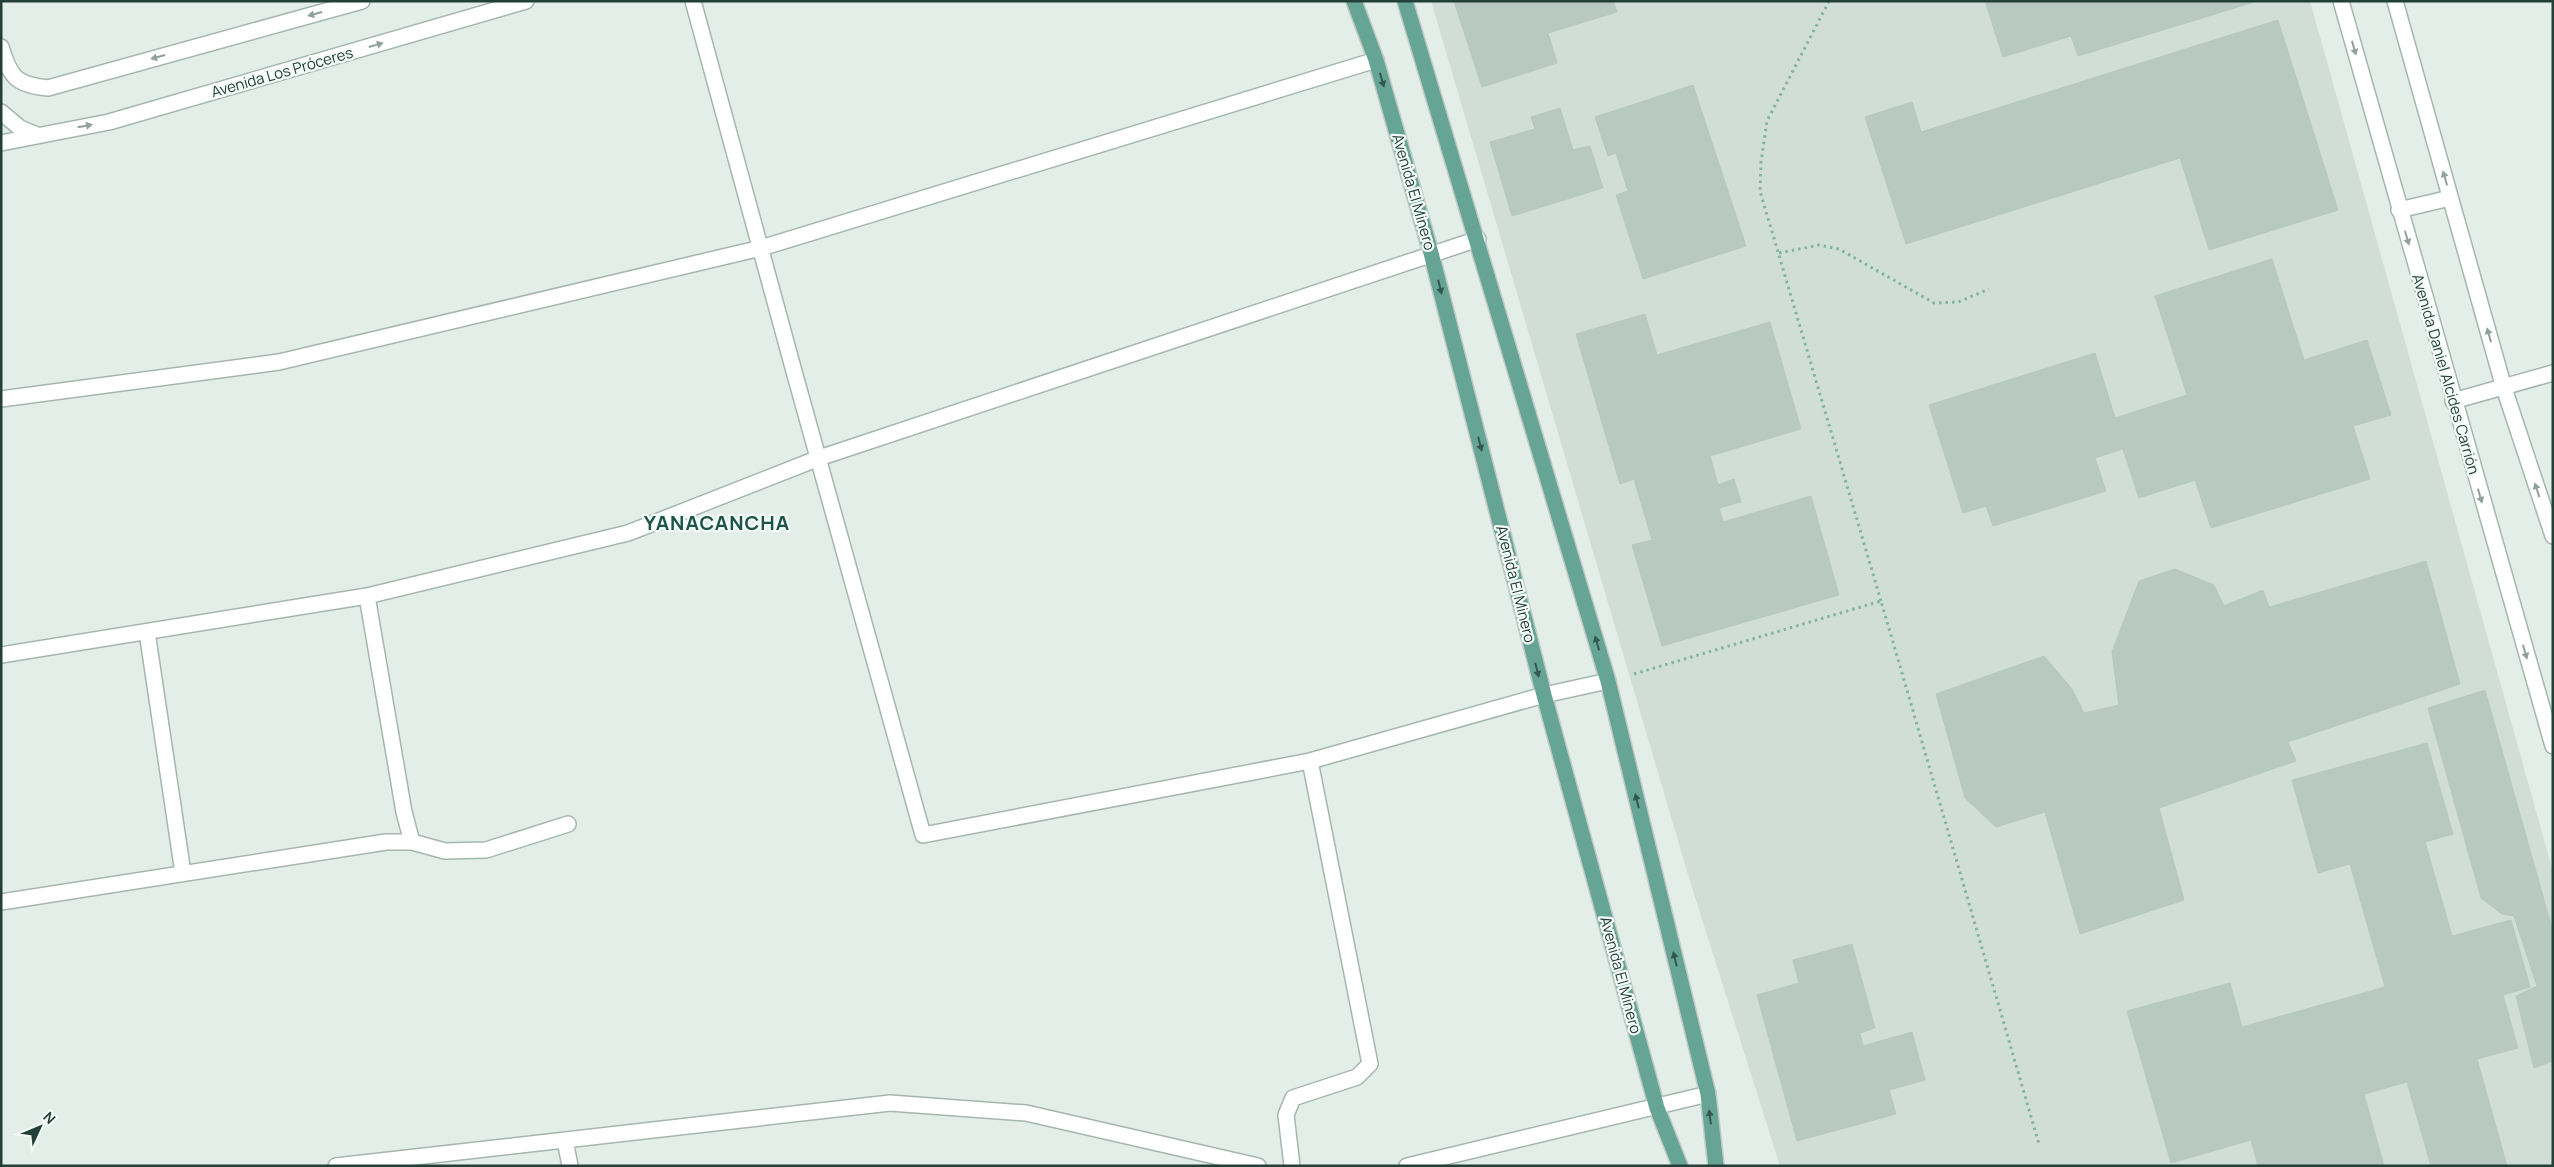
<svg xmlns="http://www.w3.org/2000/svg" width="2554" height="1167" viewBox="0 0 2554 1167" font-family="Manrope,sans-serif">
	<style>
		.built { fill: #d1ded8 }
		.building { fill: #b8c9c2; stroke: #b5c8c0 }
		.lines { fill: none; stroke-linecap: round; stroke-linejoin: round }
		.minor-casing { stroke: #a5b6b0; stroke-width: 18 }
		.tertiary-casing { stroke: #a5b6b0; stroke-width: 18 }
		.primary-casing { stroke: #c1cac7; stroke-width: 18 }
		.path { stroke: #82b3a4; stroke-width: 3; stroke-dasharray: 2.5 4; stroke-linecap: butt }
		.minor { stroke: #fff; stroke-width: 15 }
		.tertiary { stroke: #fff; stroke-width: 15 }
		.primary { stroke: #66a595; stroke-width: 15 }
		.oneway { fill: #90a09c }
		.oneway2 { fill: #33594f }
		.labels { text-anchor: middle; dominant-baseline: central; stroke-width: 4.5; stroke-linejoin: round; paint-order: stroke }
		.street-label { font-size: 15px; fill: #224038; stroke: #f4faf7 }
		.district-label { font-size: 20px; font-weight: bold; letter-spacing: 1px; fill: #1c5447; stroke: #f4faf7 }
	</style>
	<rect width="100%" height="100%" fill="#e3eee9"/>
	<path class="built" d="M1431,1h879l243,871v294h-773l-91,-288z"/>
	<path class="building" d="M1454,1h159l4,11 -69,21 9,30 -75,24z
		M1985,1h266v2l-173,53 -7,-20 -68,21z
		M2278,20l60,190 -129,40 -29,-92 -274,86 -41,-127 47,-15 9,30z
		M1693,85l53,161 -103,33 -27,-84 12,-4 -12,-38 -8,3 -13,-39z
		M1560,108l13,42 17,-4 13,42 -91,28 -22,-74 45,-13 -4,-12z
		M2272,259l32,101 63,-20 24,75 -38,11 17,53 -159,49 -16,-48 -56,18 -16,-49 -28,9 11,33 -113,35 -7,-20 -23,7 -34,-108 166,-52 20,65 72,-23 -32,-99z
		M1645,314l12,41 113,-33 31,107 -91,27 8,29 16,-6 7,23 -22,6 4,14 88,-26 28,99 -177,51 -30,-101 20,-5 -18,-61 -14,5 -44,-150z
		M2426,561l34,123 -172,58 8,19 -137,47 25,92 -104,34 -35,-122 -49,15 -31,-29 -29,-104 108,-38 28,33 12,24 35,-8 -7,-53 27,-71 36,-12 39,16 10,21 39,-16 6,17z
		M2485,690l68,242v129l-19,7 -18,-72 21,-10 -23,-70 -12,-2 -21,-16 -53,-190z
		M2427,743l26,91 -28,8 27,94 59,-16 19,67 -27,8 15,53 -41,11 30,107h-76l-24,-84 -43,12 20,72h-126l-7,-26 -80,23 -44,-152 103,-28 12,44 143,-40 -35,-123 -32,9 -26,-93z
		M1852,944l23,84 -15,5 3,13 49,-14 13,48 -36,10 7,24 -99,27 -40,-146 42,-12 -6,-23z"/>
	<g class="lines">
		<defs>
			<path id="minor" d="M693,1c76,278 151,557 230,834l387,-74 234,-66 64,-14
				M1,47c9,30 15,38 47,41l314,-87
				M1,112l19,16 17,7
				M1,143l108,-21 417,-121
				M1,399l278,-37 482,-114 615,-188
				M2453,401l100,-28
				M147,632l36,241
				M1,655l366,-59 261,-63 191,-75 659,-219
				M412,842l33,9 41,-1 82,-26
				M1,902l385,-60h26l-8,-30 -37,-216
				M565,1140l5,26
				M336,1166l554,-63 136,10 232,53
				M1292,1166l-6,-51 7,-17 64,-21 13,-13 -60,-303
				M1407,1166l301,-72"/>
			<path id="tertiary" d="M2341,1l212,745
				M2395,1l109,387 49,148
				M2399,210l51,-12"/>
			<path id="primary" d="M1354,1l22,59 55,193 113,442 113,413 23,58
				M1405,1l203,680 100,413 8,72"/>
		</defs>
		<use href="#minor" class="minor-casing"/>
		<use href="#tertiary" class="tertiary-casing"/>
		<use href="#primary" class="primary-casing"/>
		<path class="path" d="M1829,1l-62,120 -6,41 -1,29 121,410
			M1779,253l40,-8 20,4 95,54 24,-1 31,-13
			M1634,674l247,-73 158,543"/>
		<use href="#minor" class="minor"/>
		<use href="#tertiary" class="tertiary"/>
		<use href="#primary" class="primary"/>
	</g>
	<defs><path id="oneway-solid" d="M-6-.8H1V-3.2L6.5 0L1 3.2V.8H-6Z" transform="scale(1.25)"/></defs>
	<g class="oneway">
		<use href="#oneway-solid" transform="translate(315 14) rotate(165)"/>
		<use href="#oneway-solid" transform="translate(376 45) rotate(-16)"/>
		<use href="#oneway-solid" transform="translate(2354 48) rotate(74)"/>
		<use href="#oneway-solid" transform="translate(158 57) rotate(165)"/>
		<use href="#oneway-solid" transform="translate(85 126) rotate(-10)"/>
		<use href="#oneway-solid" transform="translate(2445 178) rotate(-106)"/>
		<use href="#oneway-solid" transform="translate(2407 238) rotate(74)"/>
		<use href="#oneway-solid" transform="translate(2489 335) rotate(-106)"/>
		<use href="#oneway-solid" transform="translate(2537 490) rotate(-108)"/>
		<use href="#oneway-solid" transform="translate(2480 496) rotate(74)"/>
		<use href="#oneway-solid" transform="translate(2525 652) rotate(74)"/>
	</g>
	<g class="oneway2">
		<use href="#oneway-solid" transform="translate(1382 80) rotate(74)"/>
		<use href="#oneway-solid" transform="translate(1440 287) rotate(76)"/>
		<use href="#oneway-solid" transform="translate(1480 444) rotate(76)"/>
		<use href="#oneway-solid" transform="translate(1597 643) rotate(-106)"/>
		<use href="#oneway-solid" transform="translate(1537 670) rotate(76)"/>
		<use href="#oneway-solid" transform="translate(1637 801) rotate(-104)"/>
		<use href="#oneway-solid" transform="translate(1675 959) rotate(-104)"/>
		<use href="#oneway-solid" transform="translate(1710 1117) rotate(-97)"/>
	</g>
	<g class="labels">
		<g class="street-label">
			<text transform="translate(282 72) rotate(-16)">Avenida Los Próceres</text>
			<text transform="translate(1414 192) rotate(74)">Avenida El Minero</text>
			<text transform="translate(2446 374) rotate(74)">Avenida Daniel Alcides Carrión</text>
			<text transform="translate(1516 584) rotate(76)">Avenida El Minero</text>
			<text transform="translate(1621 975) rotate(75)">Avenida El Minero</text>
		</g>
		<g class="district-label">
			<text x="717" y="522">YANACANCHA</text>
		</g>
	</g>
	<rect width="2554" height="1167" fill="none" stroke="#224038" stroke-width="5"/>
	<g transform="translate(40 1127) rotate(46)" stroke="#f4faf7" stroke-width="4" paint-order="stroke">
	<path d="M0-4L9 19L0 12L-9 19Z" fill="#224038"/>
	<text y="-8" font-size="14" font-weight="bold" text-anchor="middle" fill="#224038">N</text>
	</g>
</svg>
